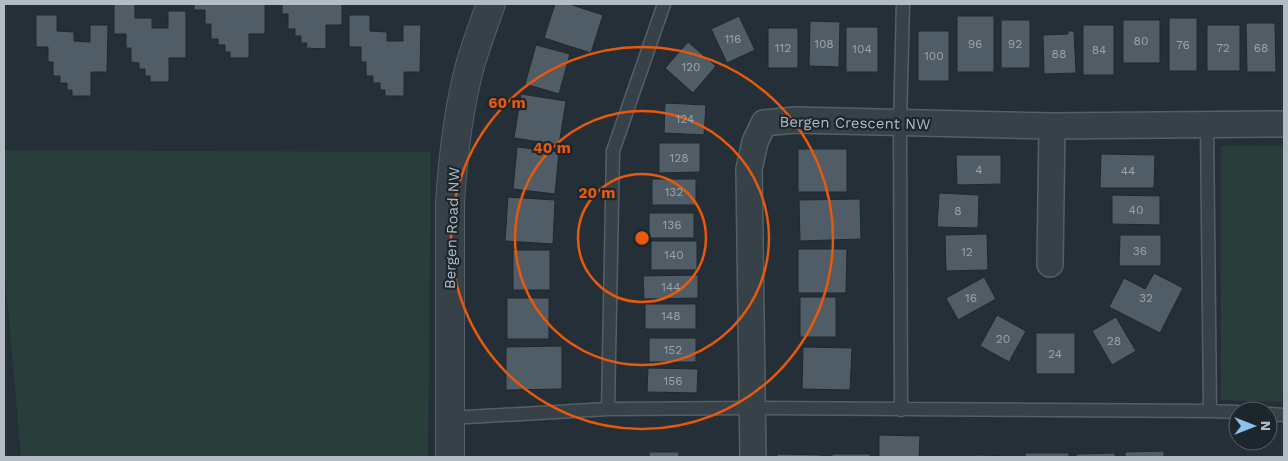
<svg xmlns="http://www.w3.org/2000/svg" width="1288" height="461" viewBox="0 0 1288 461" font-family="'Work Sans',sans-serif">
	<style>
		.green { fill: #293d3b }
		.building { fill: #505c66; stroke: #1f282f }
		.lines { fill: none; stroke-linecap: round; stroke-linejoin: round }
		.service-casing { stroke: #565f66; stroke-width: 15 }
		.minor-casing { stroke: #565f66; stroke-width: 28 }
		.tertiary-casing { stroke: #565f66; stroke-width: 30 }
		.service { stroke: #374148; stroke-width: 12 }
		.minor { stroke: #374148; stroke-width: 25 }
		.tertiary { stroke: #374148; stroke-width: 28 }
		.ring { fill: none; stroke: #e8590c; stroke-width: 2.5 }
		.labels { text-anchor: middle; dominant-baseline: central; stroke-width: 4.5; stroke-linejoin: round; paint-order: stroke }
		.number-label { font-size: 12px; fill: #9aa4ac }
		.street-label { font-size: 15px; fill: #b3bcc4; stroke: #1d262d }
		.centre { fill: #e8590c; stroke: #1d262d; stroke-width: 2.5 }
		.ring-label { font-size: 15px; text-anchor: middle; font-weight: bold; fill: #e8590c; stroke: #1d262d; stroke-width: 4.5; stroke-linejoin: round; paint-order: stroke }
	</style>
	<rect width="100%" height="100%" fill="#242f38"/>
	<path class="green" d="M1284,145v245l-3,12 -60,-2v-254z
		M4,150l427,2 -3,305h-407l-17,-193z"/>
	<path class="building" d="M114,4h21v14h17v10h16v-17h18v47h-17v24h-19v-6h-5v-7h-6v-6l-8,-1v-14h-5v-14h-12z
		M194,4h71v30h-16v24h-19v-6h-5v-7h-7v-6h-7v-15h-6v-14h-11z
		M282,4h60v21h-16v24l-20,-1 1,-5h-6v-7h-6v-7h-7v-15h-6z
		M555,4h14l34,11 -12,38 -47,-15z
		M36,15h21v16l17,1v9l16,1v-17h18l-1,47h-16v24h-19v-6h-5v-7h-7v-7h-7v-14h-5v-15h-12z
		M349,15h21v16l17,1v9h16v-16h18l-1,47h-16v24h-19v-6h-5v-7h-7v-7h-7v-14h-5v-15h-12z
		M739,16l16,34 -28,13 -16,-34z
		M957,16h37v56h-37z
		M1169,18h28v53h-28z
		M1001,20h29v48h-29z
		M1123,20h37v43h-37z
		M810,21l30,1 -1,45 -30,-1z
		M1246,23h29l1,49h-29z
		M1083,25h31v50h-31z
		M1207,25h33v46h-33z
		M846,27h32v45h-32z
		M768,28h30v40h-30z
		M918,31h31v50h-31z
		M1068,31h6l2,42 -32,1 -1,-39 25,-1z
		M688,42l28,24 -23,27 -28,-25z
		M536,45l34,9 -11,40 -34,-10z
		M521,94l45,7 -7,44 -45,-7z
		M665,103l41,2 -2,30 -40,-2z
		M659,143h41v29l-41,1z
		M517,147l42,5 -4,42 -42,-5z
		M798,149h49v43h-49z
		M1101,154l54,1 -1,33h-54z
		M956,155h45v29l-44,1z
		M652,179h44v26h-44z
		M939,193l40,2 -1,33 -41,-1z
		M1112,195l48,1v29l-48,-1z
		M508,197l47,3 -2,44 -48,-3z
		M860,199l1,40 -61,2 -1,-41z
		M649,213h45v25h-45z
		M987,234l1,36 -42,1 -1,-36z
		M1120,235h41v31h-42z
		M651,241h46v29h-46z
		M798,249h49l-1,44h-48z
		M513,250h37v40h-37z
		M1154,273l29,15 -23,45 -51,-26 15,-29 21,11z
		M698,275v23l-54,1 -1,-23z
		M984,277l12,22 -38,21 -12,-22z
		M800,297h36v40h-36z
		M507,298h42v41h-42z
		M645,304h51v25h-51z
		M997,315l29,16 -17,31 -29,-16z
		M1116,317l20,34 -24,14 -20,-34z
		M1036,333h39v41h-39z
		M649,338h47v24h-47z
		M562,346v43l-56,1v-43z
		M803,347l49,1 -2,42 -48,-1z
		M648,368l50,1 -1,24 -50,-1z
		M879,435l41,1 -1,21h-40z
		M1164,451v6h-39v-5z
		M649,452h30v5h-30z
		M1025,453h44v4h-44z
		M1115,453v4h-39v-3z
		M777,454l45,1v2h-45z
		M832,454h38v3h-38z
		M974,455l41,1v1h-41z"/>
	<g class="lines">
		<defs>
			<path id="service" d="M1207,124l3,287
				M608,409l5,-258 51,-147
				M901,410l-1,-286 3,-120
				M1268,414l16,1
				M450,418l158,-9 145,-1 457,3 28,1"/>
			<path id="minor" d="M1050,264l2,-138
				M753,457l-4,-288 6,-27 9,-19 31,-3 257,6 232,-2"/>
			<path id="tertiary" d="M450,457v-254c3,-47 8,-95 21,-141 6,-19 13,-39 20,-58"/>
		</defs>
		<use href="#service" class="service-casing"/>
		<use href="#minor" class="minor-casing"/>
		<use href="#tertiary" class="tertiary-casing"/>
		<use href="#service" class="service"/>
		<use href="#minor" class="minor"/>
		<use href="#tertiary" class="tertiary"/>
	</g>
	<g class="ring">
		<circle cx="642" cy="238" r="64"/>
		<circle cx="642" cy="238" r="127"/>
		<circle cx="642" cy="238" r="191"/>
	</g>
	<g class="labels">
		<g class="number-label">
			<text x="733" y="39">116</text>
			<text x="1141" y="41">80</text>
			<text x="824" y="44">108</text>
			<text x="975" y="44">96</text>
			<text x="1015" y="44">92</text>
			<text x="1183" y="45">76</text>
			<text x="783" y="48">112</text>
			<text x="1223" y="48">72</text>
			<text x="1261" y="48">68</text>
			<text x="862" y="49">104</text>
			<text x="1099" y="50">84</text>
			<text x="1059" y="54">88</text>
			<text x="934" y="56">100</text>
			<text x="691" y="67">120</text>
			<text x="685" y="119">124</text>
			<text x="679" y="158">128</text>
			<text x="979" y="170">4</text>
			<text x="1128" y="171">44</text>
			<text x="674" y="192">132</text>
			<text x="1136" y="210">40</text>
			<text x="958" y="211">8</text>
			<text x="672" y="225">136</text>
			<text x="1140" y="251">36</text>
			<text x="967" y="252">12</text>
			<text x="674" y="255">140</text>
			<text x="671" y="287">144</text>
			<text x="971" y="298">16</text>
			<text x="1146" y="298">32</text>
			<text x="671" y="316">148</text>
			<text x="1003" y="339">20</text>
			<text x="1114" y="341">28</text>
			<text x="673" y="350">152</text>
			<text x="1055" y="354">24</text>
			<text x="673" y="381">156</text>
		</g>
		<g class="street-label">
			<text transform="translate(855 123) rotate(1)">Bergen Crescent NW</text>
			<text transform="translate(452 228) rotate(-88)">Bergen Road NW</text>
		</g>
	</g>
	<circle cx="642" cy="238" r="8" class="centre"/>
	<g class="ring-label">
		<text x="507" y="108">60 m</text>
		<text x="552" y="153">40 m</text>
		<text x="597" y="198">20 m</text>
	</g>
	<rect width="1288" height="461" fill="none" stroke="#b3bcc4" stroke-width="10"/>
	<g transform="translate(1253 426) rotate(90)"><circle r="24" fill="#1d262d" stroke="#596269"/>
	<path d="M0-4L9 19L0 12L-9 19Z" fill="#8fc0ed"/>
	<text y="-8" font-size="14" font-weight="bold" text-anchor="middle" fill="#b3bcc4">N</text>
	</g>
</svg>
